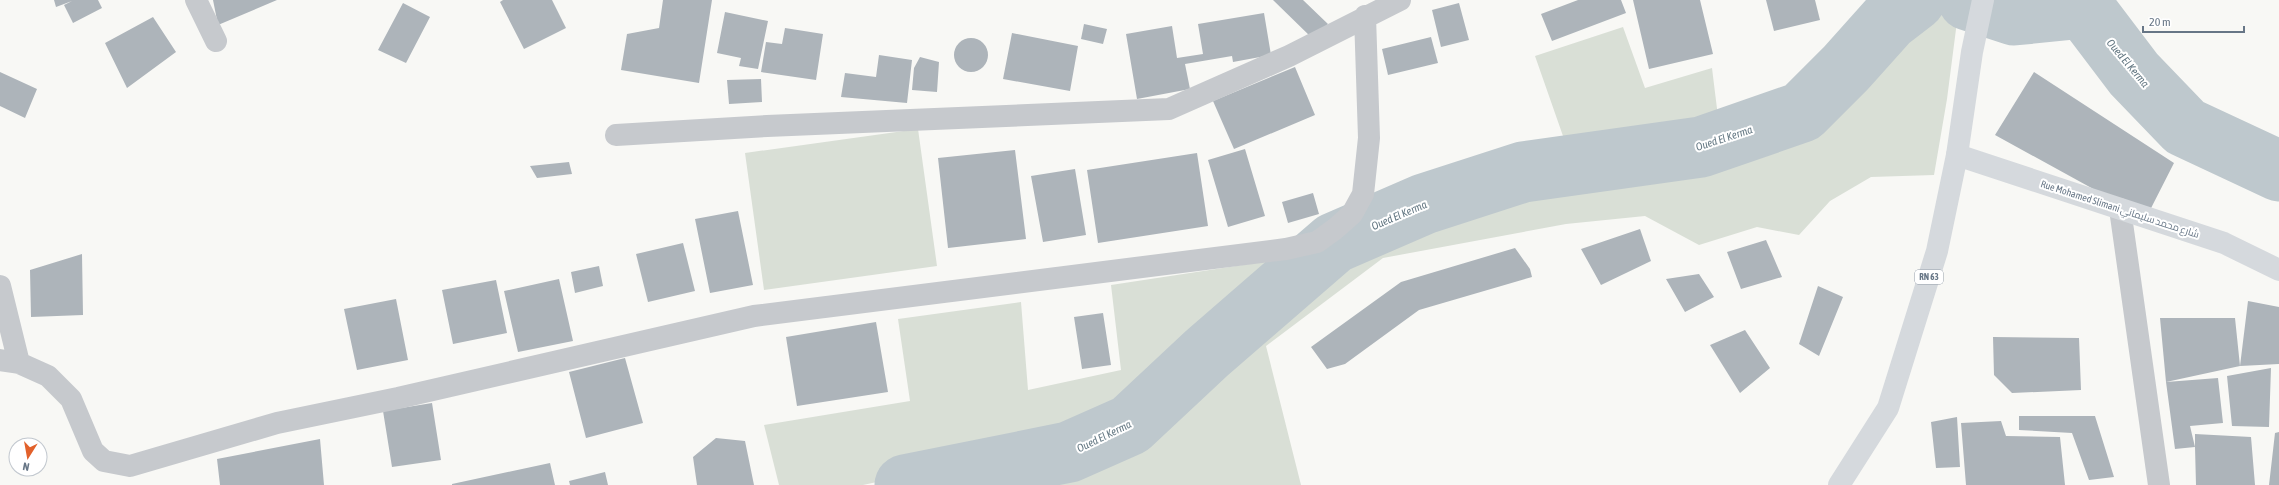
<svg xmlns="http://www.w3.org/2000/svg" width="2279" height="485" viewBox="0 0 2279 485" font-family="'Asap Condensed',Cairo,sans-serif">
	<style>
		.green { fill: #d9dfd6 }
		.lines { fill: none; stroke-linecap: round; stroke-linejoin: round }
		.river { stroke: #bec8cd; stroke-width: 61 }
		.building { fill: #adb4ba }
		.street { stroke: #c6c9cd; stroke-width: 22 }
		.secondary { stroke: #d5d9dd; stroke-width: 22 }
		.primary { stroke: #d5d9dd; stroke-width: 22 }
		.labels { text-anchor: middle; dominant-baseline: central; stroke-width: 4; stroke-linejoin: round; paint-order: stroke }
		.shield { fill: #fff; stroke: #959faa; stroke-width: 1 }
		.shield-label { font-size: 9px; font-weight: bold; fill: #677686 }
		.street-label { font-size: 10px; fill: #677686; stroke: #fff }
		.water-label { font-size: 11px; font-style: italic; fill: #637782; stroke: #fff }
	</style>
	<rect width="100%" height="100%" fill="#f8f8f5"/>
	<path class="green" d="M1959,6l-12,93 -13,76 -63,2 -41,24 -31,34 -42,-8 -58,18 -54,-29 -79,8 -183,34 -117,88 35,139h-396l164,-33 61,-27 77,-72 127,-110 204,-57 178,-28 126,-53 48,-66 44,-32z
		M1623,27l22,61 67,-20 7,57 -32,11 -117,20 -35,-100z
		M918,129l19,137 -173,24 -19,-137z
		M1301,256l-173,154 -59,30 -206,45h-84l-15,-60 146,-24 -12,-82 123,-17 7,88 93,-20 -10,-85z"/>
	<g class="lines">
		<path class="river" d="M1968,0l46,15 70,-7 50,66 51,53 94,44
			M905,485l164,-33 61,-27 77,-72 127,-110 90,-39 99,-32 178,-25 101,-35 44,-44 43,-48 26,-20"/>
	</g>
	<path class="building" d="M54,0h44l4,8 -29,15 -9,-18 8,-4 -16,6z
		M213,0h64l-59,25z
		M503,0h49l14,28 -42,21 -24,-47z
		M663,0h49l-13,83 -78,-13 6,-36 32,-6z
		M1273,0h30l25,24 -15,15z
		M1578,0h43l5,13 -74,28 -11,-27z
		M1633,0h67l13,54 -64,15z
		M1766,0h49l5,20 -46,11z
		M403,3l27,14 -24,46 -28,-13z
		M1459,3l10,37 -28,7 -9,-37z
		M725,12l43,9 -10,48 -19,-3 2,-8 -24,-5z
		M1264,13l7,42 -38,7 -1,-6 -47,8 5,25 -53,10 -11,-65 46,-8 5,32 26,-4 -5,-30z
		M153,17l23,35 -49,36 -22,-45z
		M1084,24l23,5 -4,15 -22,-5z
		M785,28l38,6 -7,46 -55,-8 5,-30 16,2z
		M1012,33l66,13 -8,45 -67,-12z
		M1431,37l7,26 -50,12 -6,-26z
		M954 55a17 17 0 1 1 34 0a17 17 0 1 1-34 0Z
		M879,55l33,5 -5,43 -66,-6 4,-24 31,4z
		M920,57l19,5 -2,30 -25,-2 2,-22z
		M1295,67l20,48 -81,34 -21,-48z
		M0,72l37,17 -12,29 -25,-12z
		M2034,72l140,91 -28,55 -151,-83z
		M761,79l1,23 -33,2 -2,-24z
		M1245,149l20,67 -37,11 -20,-67z
		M1015,150l11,89 -78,9 -10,-90z
		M1197,153l11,73 -110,17 -11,-73z
		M569,162l3,12 -35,4 -7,-12z
		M1075,169l11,66 -43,7 -12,-66z
		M1313,193l6,21 -31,9 -6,-21z
		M738,211l15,74 -43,8 -15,-74z
		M1640,229l11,32 -50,24 -20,-36z
		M1766,240l16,37 -41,12 -14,-37z
		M683,243l12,48 -47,11 -12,-48z
		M1515,248l15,21 2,8 -113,33 -74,54 -18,5 -16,-22 90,-65z
		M82,254l1,61 -52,2 -1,-47z
		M599,266l4,20 -28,7 -4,-21z
		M1699,274l15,23 -29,15 -19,-33z
		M559,279l14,62 -55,11 -14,-61z
		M496,280l11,53 -54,11 -11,-54z
		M1818,286l25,11 -24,59 -20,-12z
		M396,299l12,61 -51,10 -13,-61z
		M2248,301l31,6v57l-39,2z
		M1103,313l8,52 -29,4 -8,-52z
		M2160,318h75l5,48 -74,16 52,-4 5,45 -33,3 5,21v-13l56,3 4,48h-59l-1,-38 -20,2 -9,-67z
		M876,322l12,70 -91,14 -11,-69z
		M1745,330l25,38 -30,25 -30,-48z
		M1993,337l86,1 2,52 -69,3 -18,-18z
		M625,358l18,65 -57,15 -17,-66z
		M2271,368l-2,59 -37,-1 -5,-50z
		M432,403l9,57 -49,7 -9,-56z
		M2019,416h76l19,61 -25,3 -17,-47 -53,-3z
		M1957,417l3,50 -24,1 -5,-46z
		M2001,421l5,15 54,1 5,48h-99l-5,-62z
		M2279,432v53h-10l6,-52z
		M716,438l29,3 9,44h-57l-4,-28z
		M320,439l4,46h-104l-3,-26z
		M550,463l5,22h-103v-1z
		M605,472l3,13h-38l-1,-4z"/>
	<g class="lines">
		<path class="street" d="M196,0l20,41
			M616,135l151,-9 402,-17 120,-53 111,-56
			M2120,209l39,276
			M0,286l19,77
			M0,360l19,3 29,13 23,23 22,52 11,10 26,5 147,-43 121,-25 356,-82 532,-67 31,-7 18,-13 17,-15 11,-20 6,-56 -4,-122"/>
		<path class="secondary" d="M1957,155l267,88 55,27"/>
		<path class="primary" d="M1839,485l49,-77 49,-157 20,-96 15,-103 11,-52"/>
	</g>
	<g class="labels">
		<rect class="shield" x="1915" y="270" width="28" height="14" rx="3"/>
		<g class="shield-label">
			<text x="1929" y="277">RN 63</text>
		</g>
		<g class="street-label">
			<text transform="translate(2120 209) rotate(18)">Rue Mohamed Slimani شارع محمد سليماني</text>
		</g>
		<g class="water-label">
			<text transform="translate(2128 63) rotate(50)">Oued El Kerma</text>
			<text transform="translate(1724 138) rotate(-18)">Oued El Kerma</text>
			<text transform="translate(1399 215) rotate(-23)">Oued El Kerma</text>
			<text transform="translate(1104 436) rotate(-26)">Oued El Kerma</text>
		</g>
	</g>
	<g transform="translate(28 457) rotate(191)"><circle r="19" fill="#ffffff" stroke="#c2c8cf"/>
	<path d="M0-3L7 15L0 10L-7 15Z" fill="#e2612b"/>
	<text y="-6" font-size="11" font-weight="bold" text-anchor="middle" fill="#677686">N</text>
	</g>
	<path d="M2143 26v6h101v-6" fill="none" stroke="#677686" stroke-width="2"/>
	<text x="2149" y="26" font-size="12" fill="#677686" stroke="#ffffff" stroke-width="3" paint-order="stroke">20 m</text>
</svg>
